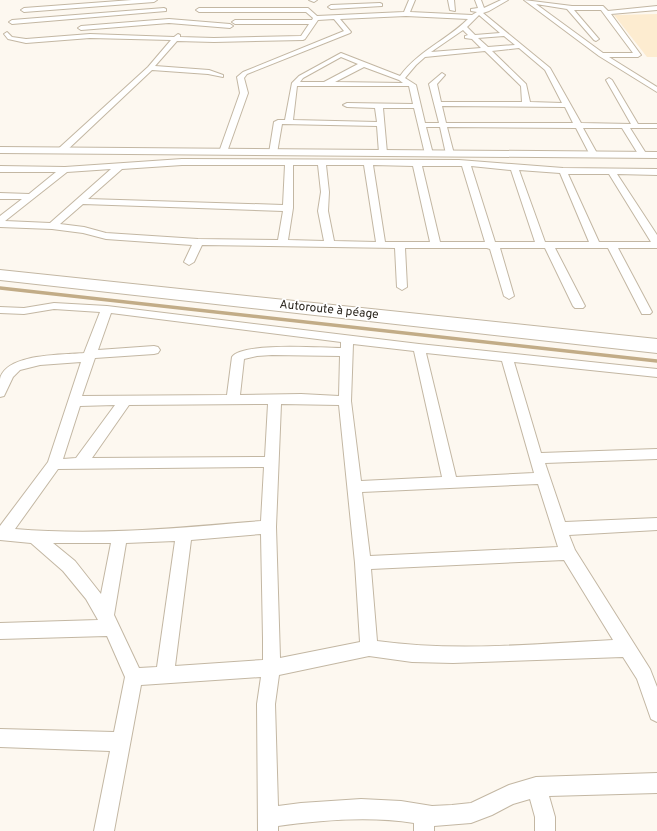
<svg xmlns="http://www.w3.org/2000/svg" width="657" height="831" viewBox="0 0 657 831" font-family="Overpass,sans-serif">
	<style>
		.built { fill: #fdecd0 }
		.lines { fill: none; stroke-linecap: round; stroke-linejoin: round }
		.stream { stroke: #c2ac87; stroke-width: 3.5 }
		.street-casing { stroke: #c3b7a3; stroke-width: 2 }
		.secondary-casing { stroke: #c3b7a3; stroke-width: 2 }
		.highway-casing { stroke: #c3b7a3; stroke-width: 2 }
		.street { fill: #fff; fill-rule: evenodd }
		.secondary { fill: #fff; fill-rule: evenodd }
		.highway { fill: #fff; fill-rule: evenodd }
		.labels { text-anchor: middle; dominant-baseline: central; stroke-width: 3.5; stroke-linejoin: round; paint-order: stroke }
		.street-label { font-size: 12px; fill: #2b261e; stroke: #fff }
	</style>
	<rect width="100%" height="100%" fill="#fdf8f0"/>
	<path class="built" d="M657,14v43h-10l-33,-42z"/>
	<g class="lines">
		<path class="stream" d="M0,288l657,73"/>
		<defs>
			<path id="street" d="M132,0h25l-3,2 -130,10 -3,-2 3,-2z
				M309,0h8l-3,2z
				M409,0h6l-5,12 62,3 5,-3 -6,-1v-2l7,-1 -3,-8h6l3,8 17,-8h7l-19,11 -6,2 67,55 31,55 50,1 -25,-44 3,-2 3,2 26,44h19v4h-27l17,27 -4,2h-3l-18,-29h-39l15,27 -4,2 -4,-2 -14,-27 -129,-1 7,27 -4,2 -4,-2 -6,-27h-14l7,27 -4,2 -4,-2 -11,-46h-31l4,45 -1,2h-6l-1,-2 -2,-27 -95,-2 -5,29 -1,2h-6l-1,-2 5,-31 4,-2h7l7,-37 7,-7 42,-23 59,23c18,-25 47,-36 68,-57l-62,-3 -66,3 11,13 -1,1 -103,41 -3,4 4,15 -21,59 -4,2 -4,-2 21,-59 -3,-16 6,-5 101,-41 -10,-12 -16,1 -13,19 -2,1 -89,2 -37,-1 -22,25 54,4 14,5v2l-15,-3 -56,-4 -88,83h-3l-4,-2 1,-2 90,-82 23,-27 -81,-2 -64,5 -18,-4 -4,-5 3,-2 5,5 14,2 64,-5 84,3 4,-3 2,1v2l34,1 87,-2 8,-12h-74l-3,-2 3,-2h77l1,-2 -7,-6h-107l-3,-2 3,-2h109l9,8 87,-4zM479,15l21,18 -25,2 -8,-8zM463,30l5,5 -3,1v2l7,1 9,9 -50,4zM504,36l11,9 -27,2 -10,-9zM519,48l26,22 17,33 -32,-1 -4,-18 -34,-33zM485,51l36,35 1,16h-81l-4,-18 8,-9 -3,-2 -13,11 10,39h-14l-9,-38 -11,-7 11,-13 9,-8zM341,57l17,7 -34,18h-24l3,-4zM364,67l35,13 4,3 -68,-1zM297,86h112l4,18 -66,-1 -4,2 4,2 28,1 2,14 -84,-2zM442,106l123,1 8,16h-127z
				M448,0h6l1,11 -5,-1z
				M524,0l48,6h31l5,5 49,-5v4l-46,4 30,41 -3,2h-29l48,30v5l-58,-36zM536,4l31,5 27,31 2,1 3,-2 -1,-1 -24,-28h27l32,43h-30z
				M380,3l2,1v2l-51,3 -3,-2 3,-2z
				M164,8l2,1v2l-154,13 -3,-2 3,-2z
				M169,19l61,5 3,2 -3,2 -61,-5 -88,7 -3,-2 3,-2z
				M182,159l277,1 104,8 94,1v6l-40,-1 40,61v13h-39l34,64 -2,2h-8l-34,-66h-53l30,58 -2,2h-8l-2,-2 -28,-58h-45l14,48 -5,3 -5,-3 -14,-47 -3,-1h-82l2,39 -5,3 -5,-3 -2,-39 -193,-3 -8,17 -5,3 -5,-3 8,-17 -86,-6 -23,-6 -31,-4 -52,-2v-11l22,-17h-22v-6l29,1 27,-22h-56v-6l65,1zM182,165h103l-2,40 -195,-6 34,-30zM293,165h25l3,27 -3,19 6,30 -36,-1 5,-32zM326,165h38l12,77 -42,-1 -6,-30 1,-19zM373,165l40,1 17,76h-45zM422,166h40l23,76h-45zM471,166l40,4 24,72h-40zM111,169l-61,54 -45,-2 62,-49zM519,170l41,3 29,69h-44zM568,174h41l42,68h-52zM83,204l200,7 -5,29 -80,-1 -92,-6 -22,-6 -24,-3z
				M54,303l53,3 312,38 238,25v8l-143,-15 27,91 116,-4v10l-112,4 20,59 92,-4v12l-88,5 6,15 75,119 7,18v35l-6,-3 -14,-40 -14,-22 -170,6 -41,-1 -43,-6 -90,19 -4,29 3,102 23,-3 60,-4 40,2 31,5 20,-1 19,-2 38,-18 27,-8 121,-4v20l-108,3 6,21v14h-20v-14l-5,-18 -17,5 -21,11 -21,8 -37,3v5h-20v-8c-45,-7 -91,-3 -136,3v5h-20l-1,-127 4,-27 -120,8 -27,146h-20l16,-80 -110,-4v-18l114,3 11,-55 -18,-41 -107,3v-16l98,-3 -12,-21 -23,-28 -32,-28 -31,-3v-14l48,-64 33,-100 -41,3 -20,5 -7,7 -9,19 -4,1c0,-5 0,-13 0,-18 6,-26 64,-24 84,-26l16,-41 -46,-3 -30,5 -24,-1v-6l24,1zM111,313l230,29v6c-19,0 -100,-6 -109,9l-5,38 -145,1 13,-38 59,-4 4,-1 2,-3 -2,-3 -4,-1 -56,4zM353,344l61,7 28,126 -81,4 -10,-80zM426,353l76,8 32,112 -78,4zM272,355l68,1 -1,40 -38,-2 -61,1 4,-36 13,-3zM268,404l-3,53 -173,1 37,-53zM281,404l58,1 16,158 5,79 -80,16 -4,-131zM115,405l-39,53 -13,1 17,-53zM264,467l-3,54c-81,7 -164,15 -246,8l43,-60zM538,484l20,63 -188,9 -8,-64zM261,534l2,105v21l-88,6 16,-126zM175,541l-18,126 -18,1 -25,-53 12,-72zM53,543h58l-10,51 -26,-33zM564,560l49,80c-79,4 -158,12 -236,1l-6,-72z"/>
			<path id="secondary" d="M0,147l657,5v6l-657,-5z"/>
			<path id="highway" d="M0,270l657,69v14l-657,-73z"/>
		</defs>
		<use href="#street" class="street-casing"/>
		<use href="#secondary" class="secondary-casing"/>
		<use href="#highway" class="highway-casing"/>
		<use href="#street" class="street"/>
		<use href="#secondary" class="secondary"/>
		<use href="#highway" class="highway"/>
	</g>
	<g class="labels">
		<g class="street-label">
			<text transform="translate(329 310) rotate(6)">Autoroute à péage</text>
		</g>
	</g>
</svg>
